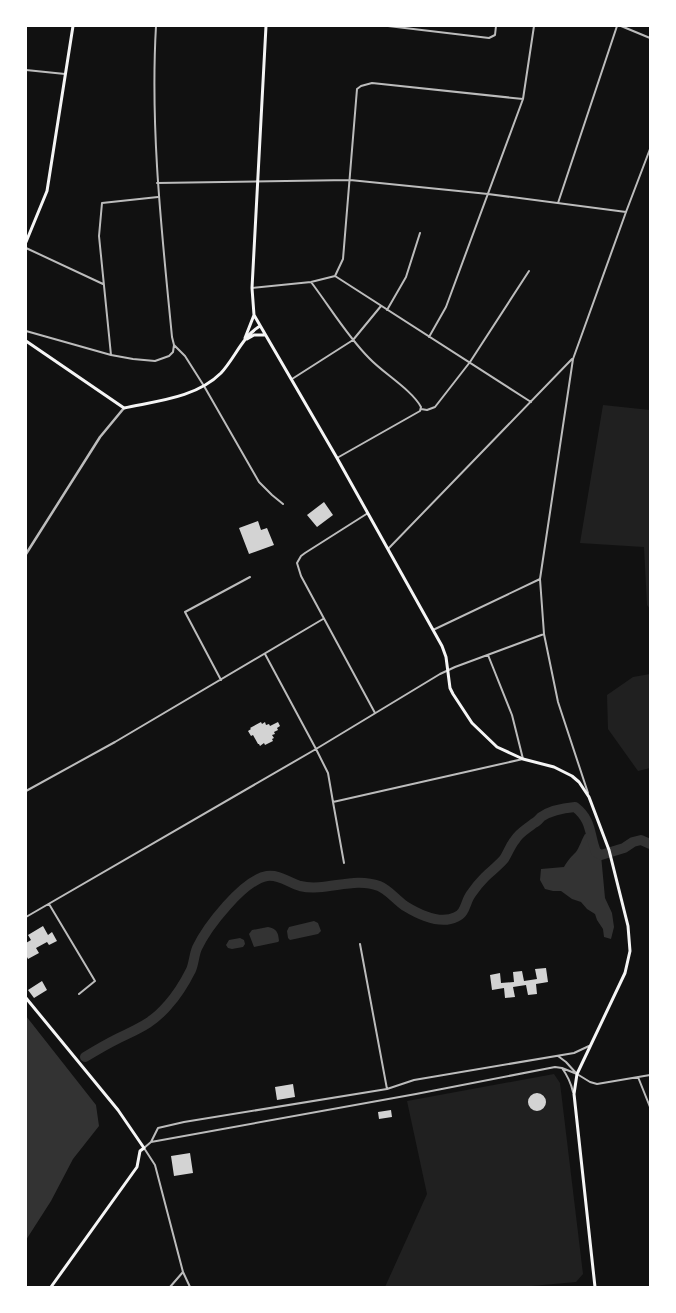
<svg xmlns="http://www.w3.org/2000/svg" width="676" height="1313" viewBox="0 0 676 1313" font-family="Merriweather,serif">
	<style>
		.green { fill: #202020 }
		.water { fill: #333 }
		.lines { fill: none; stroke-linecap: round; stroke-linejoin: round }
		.river { stroke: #333; stroke-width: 10 }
		.building { fill: #d3d3d3 }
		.minor { stroke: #bcbcbc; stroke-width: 2 }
		.tertiary { stroke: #bcbcbc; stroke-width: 2.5 }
		.secondary { stroke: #f5f5f5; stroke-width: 3 }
	</style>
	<rect width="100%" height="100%" fill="#111"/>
	<path class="green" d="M603,405l47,5v199l-3,-4 -3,-58 -64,-4z
		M650,674v94l-12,3 -30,-42 -1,-34 26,-18z
		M554,1074l6,9 23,191 -7,8 -55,5h-136l42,-93 -20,-93z"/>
	<path class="water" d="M585,834l10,2 6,19 4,43 7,15 2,14 -3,12 -7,-2 -1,-8 -6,-9 -2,-6 -8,-5 -6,-7 -9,-3 -11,-8h-8l-8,-2 -5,-9 1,-11 23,-2c4,-7 7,-10 12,-15 3,-4 6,-13 9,-18z
		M314,921l4,2 3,8 -3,3 -28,6 -2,-2 -1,-7 2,-4z
		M268,927c9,2 10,5 11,14l-1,1 -24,5 -5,-13 3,-4z
		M240,938l4,2 1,4 -2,3 -11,2 -4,-1 -2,-3 3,-5z
		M26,1016l70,89 3,21 -26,33 -22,42 -25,39z"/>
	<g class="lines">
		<path class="river" d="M85,1057c10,-6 20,-12 30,-17 22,-11 37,-16 53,-35 9,-10 17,-23 23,-35 3,-7 3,-15 6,-22 10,-21 46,-68 70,-72 12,-2 22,7 33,10 27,6 53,-10 79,0 10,4 17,14 26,20 13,8 35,19 51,11 10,-4 9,-15 15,-23 4,-6 9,-12 14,-17 6,-6 13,-11 19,-18 4,-6 6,-13 11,-19 5,-8 12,-11 19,-17 3,-1 5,-4 7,-6 10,-7 22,-9 34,-10 17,13 14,27 21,45l5,3 23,-7 9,-6 8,-2 9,4"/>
	</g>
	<path class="building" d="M324,502l9,13 -16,12 -10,-12z
		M258,521l3,9 6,-2 7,17 -25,9 -10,-26z
		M261,722l1,2 3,-2 1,3 3,-1 1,2 8,-4 2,4 -3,2 1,2 -4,2 1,2 -3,1 2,3 -2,1 1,2 -8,4 -1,-2 -4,3 -1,-2h-1l-5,-9 -2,1 -3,-5 3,-2 -1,-1z
		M43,926l5,9 4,-3 5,9 -8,4 -2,-3 -11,6 3,5 -11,6 -2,-4v-12l5,-3 -3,-5z
		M546,968l2,14 -12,2 1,10 -9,1 -2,-10 -13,2 2,10 -10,1 -1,-10 -12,2 -2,-15 10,-2 1,10 13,-1 -1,-10 9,-1 2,10 13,-2 -2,-10z
		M42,981l5,9 -13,8 -6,-8z
		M293,1084l2,13 -18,3 -2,-13z
		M528 1102a9 9 0 1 1 18 0a9 9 0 1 1-18 0Z
		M391,1110l1,7 -13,2 -1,-7z
		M190,1153l3,20 -19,3 -3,-20z"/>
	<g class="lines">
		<path class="minor" d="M156,26c-6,104 6,208 16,311l2,8 11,11 19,30 55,96 13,13 11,9
			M388,26l101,12 6,-3 1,-9
			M621,26l29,12
			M26,70l39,4
			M523,99l-151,-16 -11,3 -4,3 -14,170 -8,17 196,126
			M157,183l193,-3 138,14 138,18
			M558,203l59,-177
			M26,248l77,36
			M311,282c19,25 36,54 58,76 14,15 43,32 52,49l-1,4 -83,47
			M252,288l59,-6 24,-6
			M387,310l19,-33 14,-44
			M26,331l85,24 22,4 22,2 14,-5 4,-4 1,-7
			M429,337l17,-30 77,-208 11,-73
			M111,355l-12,-119 3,-33 56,-6
			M292,379l61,-39 28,-34
			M421,409l6,1 8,-3 35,-45 59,-91
			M368,513l-63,40 -4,3 -4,7 4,13 74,137
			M388,549l184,-190
			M433,630l107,-51
			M265,654l51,95 12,24 5,29 190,-43 -11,-44 -24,-60
			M221,680l-36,-68 65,-35
			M26,791l89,-49 208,-123
			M588,793l-30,-91 -14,-68 -4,-55 33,-220 53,-147 24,-63
			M333,802l11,61
			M49,904l46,77 -16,13
			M26,917l290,-168 124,-75 15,-7 89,-33
			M360,944l27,145
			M558,1056l8,6 10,11
			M562,1068l15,6 13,8 7,2 53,-9
			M638,1077l12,30
			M151,1142l265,-48 139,-27 7,1c5,7 9,15 11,24
			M170,1287l13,-15
			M190,1287l-7,-15 -28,-107 -11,-17 7,-6 7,-14 26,-6 203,-33 27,-9 160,-27 15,-7"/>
		<path class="tertiary" d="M26,554l74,-117 24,-29"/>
		<path class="secondary" d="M266,26l-14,262 2,27 83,143 105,188 4,11 4,31 3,6 19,29 25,24 26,12 31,8 18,9 7,6 10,15 20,53 19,76 2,25 -5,22 -48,101 -3,20 21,193
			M26,242l21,-51 26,-165
			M245,338l9,-23
			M247,339l7,-4h11
			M26,341l98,67c32,-7 72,-10 97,-35 14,-15 21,-36 39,-47
			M26,998l92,112 26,38 -4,3 -3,16 -86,120"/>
	</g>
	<rect width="676" height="1313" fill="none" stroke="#ffffff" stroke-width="54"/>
</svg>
